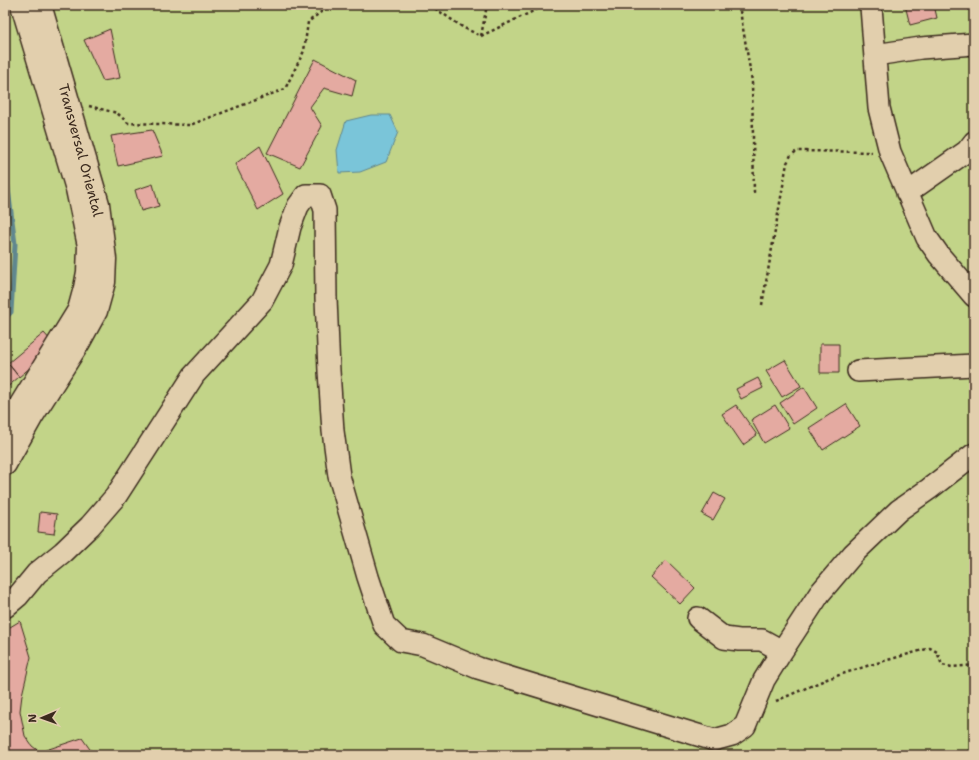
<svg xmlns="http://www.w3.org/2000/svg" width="979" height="760" viewBox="0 0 979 760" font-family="'Shantell Sans',sans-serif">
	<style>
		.green { fill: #c2d488; stroke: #7e7f53 }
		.water { fill: #7ac5d9; stroke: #61878e }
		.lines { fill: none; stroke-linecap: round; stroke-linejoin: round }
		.stream { stroke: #61878e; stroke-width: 5 }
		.building { fill: #e4aaa1; stroke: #3b2a1e }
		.minor-casing { stroke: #3b2a1e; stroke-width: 24 }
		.major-casing { stroke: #3b2a1e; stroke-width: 25 }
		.path { stroke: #3b2a1e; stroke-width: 2.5; stroke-dasharray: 3 3; stroke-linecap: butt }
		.minor { stroke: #e2cfad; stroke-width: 21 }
		.major { stroke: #e2cfad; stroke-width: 22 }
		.labels { text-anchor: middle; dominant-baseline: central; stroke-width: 3.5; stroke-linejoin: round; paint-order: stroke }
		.street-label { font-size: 14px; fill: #3b2a1e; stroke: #e2cfad }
	</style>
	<rect width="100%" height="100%" fill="#e2cfad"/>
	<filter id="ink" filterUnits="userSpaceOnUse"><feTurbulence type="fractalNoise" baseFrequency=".025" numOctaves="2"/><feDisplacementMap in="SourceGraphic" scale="8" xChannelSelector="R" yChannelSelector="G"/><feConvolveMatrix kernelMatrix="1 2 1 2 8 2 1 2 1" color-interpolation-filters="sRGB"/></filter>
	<g filter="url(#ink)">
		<path class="green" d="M5,5h969v750h-969z"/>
		<path class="water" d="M371,115h19l8,17 -12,30 -26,10 -21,1 -2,-23 9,-29z"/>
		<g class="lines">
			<path class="stream" d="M5,165l10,79 -4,68 -6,6"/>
		</g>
		<path class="building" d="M905,5h29l3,13 -27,7z
			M110,29l10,49 -17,3 -19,-41z
			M315,59l41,21 -4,16 -28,-8 -14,19 12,19 -22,41 -33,-14z
			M152,130l11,26 -45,10 -7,-30z
			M260,146l23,48 -25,16 -23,-46z
			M153,184l6,22 -18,5 -6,-21z
			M44,333l8,9 -4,11 -29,24 -11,-14z
			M820,344h19v29h-19z
			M5,360l14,17 -14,12z
			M785,360l16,26 -19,11 -16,-26z
			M758,378l5,10 -22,11 -5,-10z
			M804,387l13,21 -24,16 -13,-21z
			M846,404l14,22 -37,24 -14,-22z
			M736,405l21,30 -14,10 -21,-31z
			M775,405l14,23 -25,15 -13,-23z
			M714,493l11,6 -12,21 -11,-6z
			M40,512l17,2 -3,20 -16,-2z
			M666,560l29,28 -15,16 -29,-27z
			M20,621l11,36 -9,38 -2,16 5,25 7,10 8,6 42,-14 12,17h-89v-125z"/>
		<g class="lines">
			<defs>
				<path id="minor" d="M870,5l1,2 8,101 11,44 37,86 12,17 35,41
					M875,55l46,-7 53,-4
					M907,193l60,-42 7,-9
					M858,371l116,-6
					M5,607l13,-11 19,-23 26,-21 27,-26 26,-30 78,-121 68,-74 19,-36 9,-38 8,-21 8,-11h14l5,15 1,88 3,73 4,60 6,45 29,101 16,48 17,16 22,4 55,23 236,72 18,-5 13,-9 19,-46 18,-29 38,-58 33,-39 46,-44 30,-21 45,-35
					M698,618l26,20 15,2h23l20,11"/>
				<path id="major" d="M5,430l74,-120 6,-22 3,-16 1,-26 -12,-57 -55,-184
					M5,464l27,-48 47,-74 17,-31 8,-29 1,-23 -7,-55 -58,-199"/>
			</defs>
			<use href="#minor" class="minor-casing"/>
			<use href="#major" class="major-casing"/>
			<path class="path" d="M430,5l34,23 17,8 6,-31
				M739,5l13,76 2,112
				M481,36l65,-31
				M89,106l28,7 11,10 62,2 95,-36 19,-38 4,-29 22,-17
				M762,305l25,-142 4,-8 6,-4 75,1
				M776,701l51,-22 43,-14 60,-17 7,4 5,13 10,2 22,-2"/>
			<use href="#minor" class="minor"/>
			<use href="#major" class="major"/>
		</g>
	</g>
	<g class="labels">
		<g class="street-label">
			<text transform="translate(81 150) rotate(75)">Transversal Oriental</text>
		</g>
	</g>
	<rect width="979" height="760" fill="none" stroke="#e2cfad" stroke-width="20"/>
	<rect x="10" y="10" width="959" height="740" fill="none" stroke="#3b2a1e" stroke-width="1.5" filter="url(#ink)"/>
	<g transform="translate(42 718) rotate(268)" stroke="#e2cfad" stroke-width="3" paint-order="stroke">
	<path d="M0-3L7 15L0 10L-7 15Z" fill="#3b2a1e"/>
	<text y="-6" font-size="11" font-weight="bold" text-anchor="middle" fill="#3b2a1e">N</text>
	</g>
</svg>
